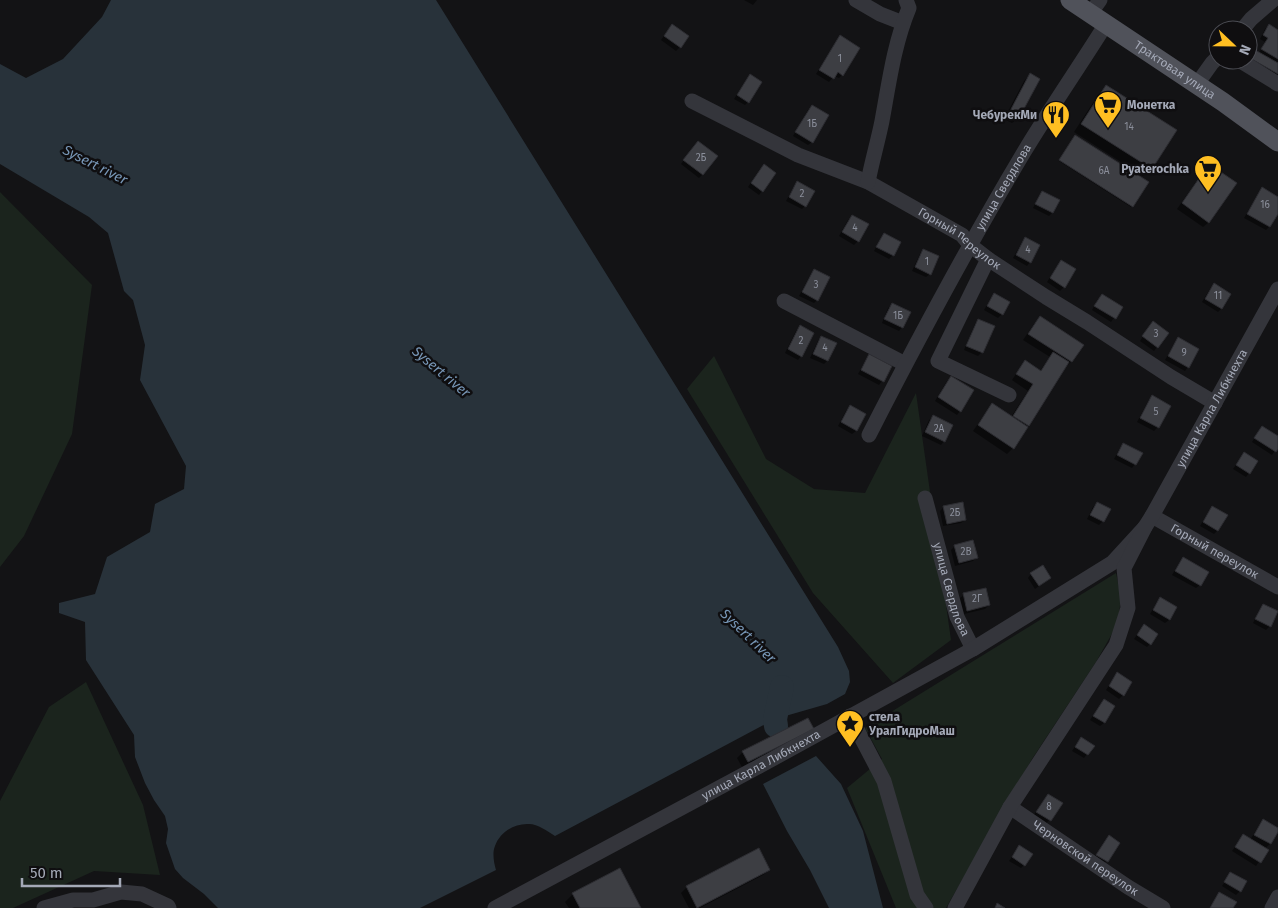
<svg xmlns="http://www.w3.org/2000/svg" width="1278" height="908" viewBox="0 0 1278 908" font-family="'Fira Sans',sans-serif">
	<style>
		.green { fill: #1b241d }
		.water { fill: #28323a }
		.shadow { fill: #0007 }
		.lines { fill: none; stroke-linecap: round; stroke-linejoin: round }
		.river { stroke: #28323a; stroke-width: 24 }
		.building { fill: #3d3e43; stroke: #2d2d32 }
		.minor { stroke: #34353b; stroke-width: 15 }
		.major { stroke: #50525a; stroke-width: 19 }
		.labels { text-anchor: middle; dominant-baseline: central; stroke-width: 5; stroke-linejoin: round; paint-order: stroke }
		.number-label { font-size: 10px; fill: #8a8e9a }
		.street-label { font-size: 12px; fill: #a4a9b7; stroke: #0f0e10 }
		.poi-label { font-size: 12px; font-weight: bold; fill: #a4a9b7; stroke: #0f0e10; text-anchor: start }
		.water-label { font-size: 14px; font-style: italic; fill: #7796b6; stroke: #0f0e10 }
	</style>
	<rect width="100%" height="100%" fill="#131315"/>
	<path class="green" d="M0,192l92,93 -20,149 -48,102 -24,31z
		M714,356l52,103 48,30 51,4 51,-100 35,247 -58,43 -80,-90 -126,-204z
		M1116,573l5,24 -3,26 -22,39 -64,97 -86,149h-50l-49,-120 35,-29 -17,-31z
		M86,682l57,123 17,70 -66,-4 -81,37h-13v-107l49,-94z"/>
	<path class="water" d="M111,0h325l402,647 11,24 1,11 -5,12 -18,10 -52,15 -220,117c-8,-5 -17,-12 -26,-12 -14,-1 -29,8 -34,22 -3,7 -1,17 1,24l-76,38h-202l-14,-14 -21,-16 -8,-9 -9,-26 2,-14 -3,-13 -11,-16 -9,-17 -10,-26 -1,-22 -48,-75 -1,-38 -26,-9v-10l36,-9 12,-37 43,-25 5,-28 29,-15 2,-23 -46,-86 5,-35 -12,-45 -9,-9 -16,-58 -19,-16 -89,-53v-100l26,14 37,-19 39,-42z
		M816,756l25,28 22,47 20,77h-54l-19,-38 -23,-39 -24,-47z"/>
	<path class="shadow" d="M744,0h13l-4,5z
		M1269,26l9,5v45l-30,-17v-12l11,6 6,-11 -5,-3 5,-10z
		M669,29l11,18 -4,4 -15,-11z
		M837,41l5,34 -3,3 -5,-2 -5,6 -13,-8z
		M1030,75l8,4 -20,39 -6,5 -8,-4 20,-38z
		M750,76l-2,26 -3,3 -11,-6 13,-20z
		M1106,87l45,81 -8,8 -69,-44 24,-37z
		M812,107v35l-4,3 -15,-9 15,-26z
		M1074,138l58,68 -1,1 -72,-46z
		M695,146l8,28 -4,4 -18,-14z
		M1209,165v57l-6,5 -26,-18 27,-38z
		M760,169l2,22 -3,4 -11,-8z
		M797,183l8,23 -3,3 -16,-8 8,-14z
		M1262,189l16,9v13l-9,16 -3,3 -22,-12 15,-25z
		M1042,192l16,8 -6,13 -3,3 -16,-8 6,-12z
		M852,217l6,24 -4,4 -15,-9 9,-16z
		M884,234l16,8 -7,13 -4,4 -15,-8 7,-13z
		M1025,238l5,24 -3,4 -14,-8 9,-16z
		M924,250l6,24 -4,3 -14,-6 8,-17z
		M1061,261l3,26 -4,4 -13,-9 11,-17z
		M814,270l3,30 -3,3 -15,-7 12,-22z
		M1214,285l7,24 -3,3 -16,-10 8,-13z
		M995,294l7,20 -4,4 -14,-8 7,-12z
		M1098,299l23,9 -10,14 -19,-12z
		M892,305l10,22 -3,4 -17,-8 6,-15z
		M1040,318l42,27 -11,17 -6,5 -52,81 -6,6 -34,-23 14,-20 5,-6 19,12 17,-26 -16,-11 8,-12 5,-6 15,9 10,-14 -27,-17 11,-16z
		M978,320l4,32 -4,4 -14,-6 11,-26z
		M1150,326l7,21 -3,4 -14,-10z
		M800,327l1,29 -3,4 -13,-7 11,-22z
		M821,337l6,24 -3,3 -14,-6 8,-17z
		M1178,339l10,28 -3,4 -20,-11 10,-17z
		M869,356l13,25 -3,4 -21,-11 8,-14z
		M951,378l9,33 -3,4 -22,-14 12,-20z
		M1153,397l5,30 -4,4 -17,-9 12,-22z
		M850,407l14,8 -8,16 -4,3 -14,-8 8,-15z
		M933,417l11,24 -3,4 -19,-9 7,-16z
		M1259,431l19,7v8l-6,9 -20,-13z
		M1123,444l12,20 -3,4 -18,-9 6,-11z
		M1244,454l5,19 -3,4 -13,-8z
		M1097,503l12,7 -6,11 -4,4 -12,-6 6,-12z
		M944,507l21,13 -4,3 -18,3 -3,-15z
		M1213,507l13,8 -9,16 -3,3 -14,-8 9,-15z
		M955,546l21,12 -3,3 -18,5 -4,-16z
		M1183,558l17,27 -4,3 -24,-13 8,-13z
		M1031,574l19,4 -15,11 -7,-11z
		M964,595l25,10 -4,4 -21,5 -4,-16z
		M1161,599l15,9 -7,12 -4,3 -15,-9 7,-12z
		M1264,605l13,7 -7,14 -4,4 -13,-7 7,-14z
		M1141,629l9,15 -3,3 -13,-8z
		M1114,678l9,17 -4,4 -13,-9z
		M1104,700l10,6 -10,17 -4,3 -10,-6z
		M812,729l-70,38 -5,-9 6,-6z
		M1078,742l15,4 -9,12 -12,-7z
		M1048,795l13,8 -15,21 -13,-8z
		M1263,821l15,8 -8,15 -6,5 3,1 -11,16 -24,-15 11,-15 7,4 10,-16z
		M1109,837l9,6 -15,22 -10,-6z
		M1019,847l5,18 -3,3 -12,-7z
		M769,870l-6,5 -63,33h-11l-8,-15 6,-6z
		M1231,873l9,18 -4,4 -14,-9z
		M573,894l66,14h-70l-4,-6z"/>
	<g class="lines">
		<path class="river" d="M776,726l-1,-7 7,-32"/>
	</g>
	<path class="building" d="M672,24l17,12 -8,12 -17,-12z
		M1269,24l9,6v29l-17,-10 7,-11 -5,-3z
		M840,35l20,13 -17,28 -5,-4 -4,7 -15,-9z
		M1248,46l30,17v11l-30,-17z
		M1030,73l10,6 -21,39 -10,-5z
		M750,74l12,8 -13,21 -12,-8z
		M1106,85l71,45 -25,39 -71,-45z
		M812,105l17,10 -16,28 -18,-11z
		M1075,135l74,47 -16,25 -74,-47z
		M698,141l20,15 -15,19 -20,-15z
		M764,164l12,9 -13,19 -12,-9z
		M1209,164l28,19 -28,40 -27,-20z
		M797,181l18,10 -9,16 -17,-10z
		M1262,187l16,10v17l-8,13 -23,-13z
		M1042,191l18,9 -7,13 -18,-9z
		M852,215l17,9 -10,18 -17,-10z
		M884,233l17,9 -7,14 -18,-9z
		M1025,237l15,8 -9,18 -15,-8z
		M923,249l16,7 -8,19 -16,-8z
		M1061,260l15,9 -11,19 -15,-10z
		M814,269l16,8 -12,24 -16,-9z
		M1214,283l17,11 -9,15 -17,-10z
		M994,293l16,9 -7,13 -16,-9z
		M1102,294l21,13 -7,12 -22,-13z
		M892,303l19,9 -8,16 -19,-9z
		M1040,316l44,29 -12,17 -44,-28z
		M978,319l17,7 -12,27 -17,-7z
		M1153,321l16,12 -11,15 -16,-12z
		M800,325l14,8 -12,24 -14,-8z
		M821,336l16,7 -9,18 -15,-7z
		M1178,337l21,12 -10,19 -21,-12z
		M1053,352l16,10 -40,64 -16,-10 20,-32 -17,-10 9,-14 16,11z
		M869,354l23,12 -8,16 -23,-12z
		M951,376l23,14 -13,22 -23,-15z
		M1152,395l19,11 -12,22 -19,-10z
		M992,403l36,24 -14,22 -36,-24z
		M850,405l16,9 -9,17 -16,-9z
		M933,415l20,10 -8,17 -20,-10z
		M1262,426l16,10v13l-2,3 -22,-14z
		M1123,443l20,10 -7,12 -19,-10z
		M1244,452l14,9 -8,13 -14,-9z
		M963,502l3,18 -19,4 -4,-18z
		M1097,502l14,7 -7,13 -14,-7z
		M1212,506l16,9 -10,16 -15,-9z
		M973,540l5,18 -19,5 -5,-18z
		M1183,557l26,15 -8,14 -26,-15z
		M1043,565l8,13 -12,8 -9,-13z
		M986,588l4,17 -23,6 -4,-18z
		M1160,597l17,10 -7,13 -17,-10z
		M1263,604l15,7 -7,16 -16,-8z
		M1144,624l14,10 -7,11 -14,-10z
		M1117,672l15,10 -8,14 -15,-10z
		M1104,699l11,7 -10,17 -12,-7z
		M808,718l6,11 -66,33 -6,-11z
		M1081,737l14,9 -7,9 -13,-8z
		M1048,794l15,9 -12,18 -15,-9z
		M1263,819l15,9v4l-7,12 -17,-9z
		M1243,834l26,16 -8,13 -26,-16z
		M1109,835l11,8 -12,19 -12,-7z
		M1019,845l14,9 -8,12 -13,-9z
		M759,848l11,22 -73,38 -11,-22z
		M620,868l21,40h-61l-8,-15z
		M1230,872l17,9 -6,11 -17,-10z
		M1219,892l18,10 -4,6h-23z
		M997,903l8,5h-10z"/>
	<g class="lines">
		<g class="minor">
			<path d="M856,0l24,14 23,9"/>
			<path d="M1090,14l10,-14"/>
			<path d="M1242,30l9,-11 22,-19"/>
			<path d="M1239,60l39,24"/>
			<path d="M1197,84l15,-21 6,-6"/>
			<path id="s1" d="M692,101l106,54 70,27 94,53 8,10 18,14 58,38 41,25 84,55 44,26"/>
			<path d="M868,182c4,-21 10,-41 14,-61 7,-38 12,-77 27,-113l-3,-8"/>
			<path d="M988,259l-50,102 71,34"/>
			<path d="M784,301l121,63"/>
			<path id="s2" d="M869,435c49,-96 100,-191 155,-283 26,-43 55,-85 82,-128"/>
			<path id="s3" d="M925,498l32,119 16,32"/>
			<path id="s4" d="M1152,516l126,71"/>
			<path d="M850,716l34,65 33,114 9,13"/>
			<path id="s5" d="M1010,807l118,80 35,21"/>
			<path d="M44,908l29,-8h20l28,-8 21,2 26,12 1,2"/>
			<path id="s6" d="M495,908l261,-140 217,-119 139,-86 33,-36"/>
			<path id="s7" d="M955,908l55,-101 106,-162 12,-37 -4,-40 21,-41 7,-11 126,-227"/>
			<path d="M1272,908l6,-11"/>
		</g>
		<path class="major" id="s8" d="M1070,0l153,102 55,40"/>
	</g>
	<defs>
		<symbol id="supermarket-pin" viewBox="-11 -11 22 30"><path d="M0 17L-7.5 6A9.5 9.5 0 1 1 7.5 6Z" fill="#ffbf22" stroke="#0f0e10"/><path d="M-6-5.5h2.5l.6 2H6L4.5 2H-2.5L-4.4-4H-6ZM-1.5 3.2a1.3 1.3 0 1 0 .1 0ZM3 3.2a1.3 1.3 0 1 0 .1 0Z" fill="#111"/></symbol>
		<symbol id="restaurant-pin" viewBox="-11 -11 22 30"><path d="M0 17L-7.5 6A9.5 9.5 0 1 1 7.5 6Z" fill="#ffbf22" stroke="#0f0e10"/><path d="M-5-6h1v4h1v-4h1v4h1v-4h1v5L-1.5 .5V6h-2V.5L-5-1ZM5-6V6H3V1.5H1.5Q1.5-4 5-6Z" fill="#111"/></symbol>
		<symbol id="sight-pin" viewBox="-11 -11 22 30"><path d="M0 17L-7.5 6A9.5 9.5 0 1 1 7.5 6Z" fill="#ffbf22" stroke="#0f0e10"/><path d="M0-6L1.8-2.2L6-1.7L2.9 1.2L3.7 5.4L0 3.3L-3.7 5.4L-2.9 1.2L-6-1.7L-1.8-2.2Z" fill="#111"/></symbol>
	</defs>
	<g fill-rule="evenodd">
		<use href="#supermarket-pin" x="1092" y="89" width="32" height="43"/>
		<use href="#restaurant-pin" x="1040" y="99" width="32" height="43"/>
		<use href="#supermarket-pin" x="1192" y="153" width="32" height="43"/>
		<use href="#sight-pin" x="834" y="708" width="32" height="43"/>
	</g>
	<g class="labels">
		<g class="number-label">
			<text x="840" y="59">1</text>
			<text x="812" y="124">1Б</text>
			<text x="1129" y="127">14</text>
			<text x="701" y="158">2Б</text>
			<text x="1104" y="171">6А</text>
			<text x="802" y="194">2</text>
			<text x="1265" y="205">16</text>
			<text x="855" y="228">4</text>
			<text x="1028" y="250">4</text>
			<text x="927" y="262">1</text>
			<text x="816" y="285">3</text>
			<text x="1218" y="296">11</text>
			<text x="898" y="316">1Б</text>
			<text x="1156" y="334">3</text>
			<text x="801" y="341">2</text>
			<text x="825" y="348">4</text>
			<text x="1184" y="353">9</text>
			<text x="1156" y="412">5</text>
			<text x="939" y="429">2А</text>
			<text x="955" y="513">2Б</text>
			<text x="966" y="552">2В</text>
			<text x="977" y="599">2Г</text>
			<text x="1049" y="807">8</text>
		</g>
		<g class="street-label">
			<text stroke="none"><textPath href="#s8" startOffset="126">Трактовая улица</textPath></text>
			<text stroke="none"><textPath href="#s2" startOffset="282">улица Свердлова</textPath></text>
			<text stroke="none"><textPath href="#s1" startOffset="302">Горный переулок</textPath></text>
			<text stroke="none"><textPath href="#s7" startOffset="570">улица Карла Либкнехта</textPath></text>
			<text stroke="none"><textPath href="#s4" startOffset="72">Горный переулок</textPath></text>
			<text stroke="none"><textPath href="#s3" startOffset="95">улица Свердлова</textPath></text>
			<text stroke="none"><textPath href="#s6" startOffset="302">улица Карла Либкнехта</textPath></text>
			<text stroke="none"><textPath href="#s5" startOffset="91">Черновской переулок</textPath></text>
		</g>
		<g class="poi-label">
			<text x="1127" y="105">Монетка</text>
			<text x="1037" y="115" text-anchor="end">ЧебурекМи</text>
			<text x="1189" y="169" text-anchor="end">Pyaterochka</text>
			<text x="869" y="717">стела<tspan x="869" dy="14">УралГидроМаш</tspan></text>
		</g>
		<g class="water-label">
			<text transform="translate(95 165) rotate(27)">Sysert river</text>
			<text transform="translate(441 372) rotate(40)">Sysert river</text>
			<text transform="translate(748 636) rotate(44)">Sysert river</text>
		</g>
	</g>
	<g transform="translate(1233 45) rotate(112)"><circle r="24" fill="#0f0e10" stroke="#4b4c53"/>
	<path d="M0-4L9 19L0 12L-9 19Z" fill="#ffbf22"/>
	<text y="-8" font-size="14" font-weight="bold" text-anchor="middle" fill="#a4a9b7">N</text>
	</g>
	<path d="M22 878v8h98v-8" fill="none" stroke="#a4a9b7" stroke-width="2.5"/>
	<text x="30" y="878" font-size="15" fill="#a4a9b7" stroke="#0f0e10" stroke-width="4" paint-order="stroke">50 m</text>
</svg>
